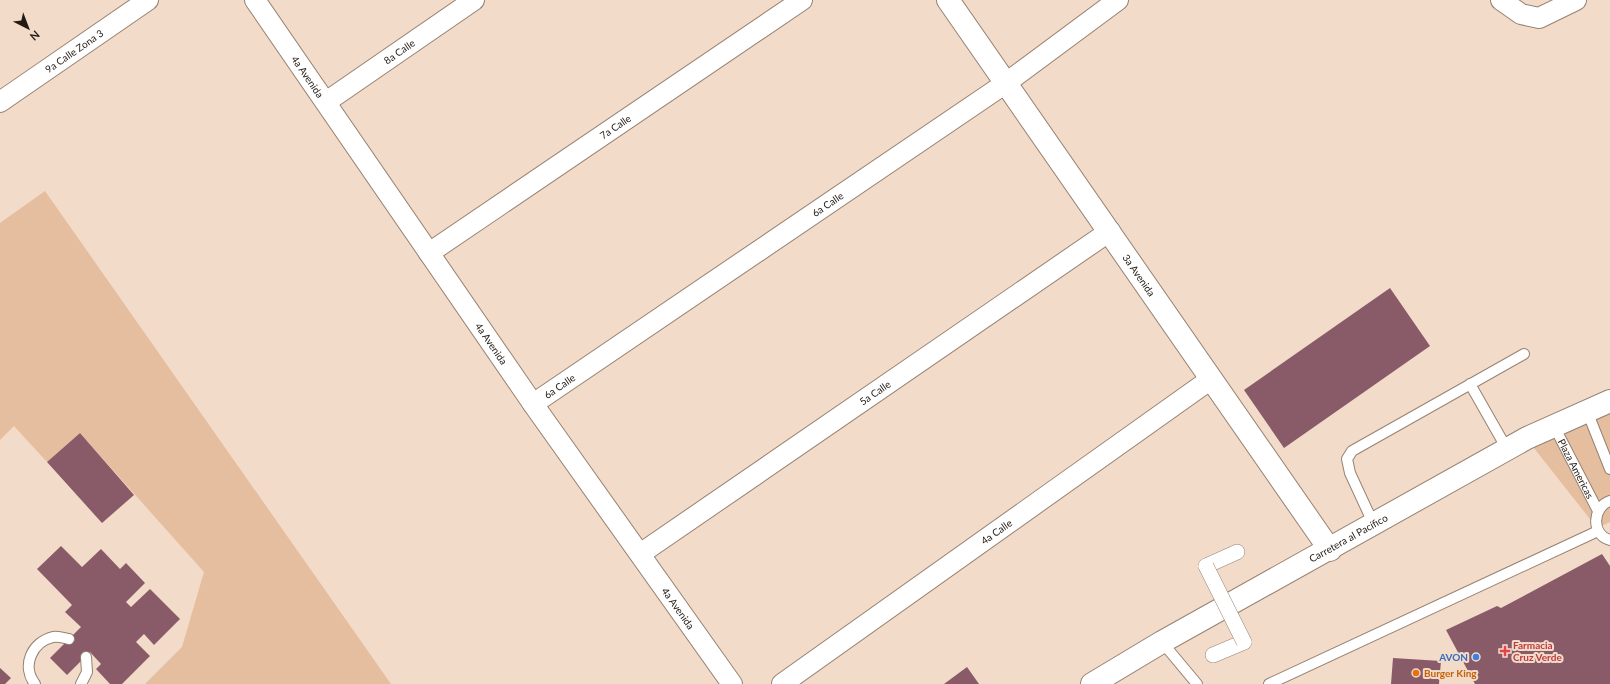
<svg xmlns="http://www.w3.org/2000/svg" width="1610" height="684" viewBox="0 0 1610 684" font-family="Lato,sans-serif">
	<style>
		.green { fill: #e5bd9f }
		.building { fill: #895b69 }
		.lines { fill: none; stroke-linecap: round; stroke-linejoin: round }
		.service-casing { stroke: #978272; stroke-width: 12 }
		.pedestrian-casing { stroke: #978272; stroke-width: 16 }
		.minor-casing { stroke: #978272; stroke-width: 22 }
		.tertiary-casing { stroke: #978272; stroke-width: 24 }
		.trunk-casing { stroke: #978272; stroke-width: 24 }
		.service { stroke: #fff; stroke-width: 10 }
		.pedestrian { stroke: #fff; stroke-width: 15 }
		.minor { stroke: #fff; stroke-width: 20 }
		.tertiary { stroke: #fff; stroke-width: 22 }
		.trunk { stroke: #fff; stroke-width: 22 }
		.pedestrian-bridge-casing { stroke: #978272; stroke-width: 16; stroke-linecap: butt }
		.pedestrian-bridge { stroke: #fff; stroke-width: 15 }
		.health-dot { fill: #e0444e; stroke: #f2dbc9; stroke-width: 1.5 }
		.shop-dot { fill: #3f7fe0; stroke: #f2dbc9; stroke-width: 1.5 }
		.food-dot { fill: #e8710a; stroke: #f2dbc9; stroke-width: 1.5 }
		.labels { text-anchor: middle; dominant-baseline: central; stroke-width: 4; stroke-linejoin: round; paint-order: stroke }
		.street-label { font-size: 10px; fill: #231a14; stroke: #f2dbc9 }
		.health-label { font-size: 10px; font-weight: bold; fill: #be3a42; stroke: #f2dbc9; text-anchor: start }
		.shop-label { font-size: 10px; font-weight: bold; fill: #366cbe; stroke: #f2dbc9; text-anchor: end }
		.food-label { font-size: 10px; font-weight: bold; fill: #c56008; stroke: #f2dbc9; text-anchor: start }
	</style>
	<rect width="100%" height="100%" fill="#f2dbc9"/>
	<path class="green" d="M45,191l346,493h-246l37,-37 22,-75 -124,-139 -33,29 -33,-36 -14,14v-217z
		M1610,406v116l-13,6 -67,-85z"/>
	<path class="building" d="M1390,288l40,58 -146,102 -40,-58z
		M80,433l54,62 -32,28 -55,-61z
		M61,546l21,21 19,-18 19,20 6,-6 19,20 -19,19 5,5 19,-18 30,30 -26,26 -10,-11 -8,8 14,14 -28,28h-12l-14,-15 5,-5 -11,-12 -23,23 -17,-17 31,-31 -16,-15 7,-7 -35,-36z
		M1602,554l8,12v118h-135l-29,-54 51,-24 4,2z
		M1393,658l48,3 -2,23h-48z
		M967,667l12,17h-35z
		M0,668l11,10 -6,6h-5z"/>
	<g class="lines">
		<defs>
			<g id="service">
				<path d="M1470,384l37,65"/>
				<path d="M1587,411l23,58"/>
				<path id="s1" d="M1554,426l44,85"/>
				<path d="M1610,501c-18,6 -19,34 0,39"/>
				<path d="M1374,525l-24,-52 -3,-14 5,-8 172,-97"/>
				<path d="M1162,642l35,42"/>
				<path d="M35,684c-14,-18 -3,-42 18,-47 5,-1 11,1 16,2"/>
				<path d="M81,684l6,-12 -1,-15"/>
				<path d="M1269,684l329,-153"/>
			</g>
			<path id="pedestrian" d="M1206,566l31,-14
				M1213,655l31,-13"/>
			<g id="minor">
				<path id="s2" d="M255,0l278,404 199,280"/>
				<path d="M1501,0l20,14 18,4 37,-18"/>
				<path id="s3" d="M0,102l148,-102"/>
				<path id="s4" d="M326,102l148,-102"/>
				<path id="s5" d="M429,253l373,-253"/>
				<path id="s6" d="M533,404l473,-321 112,-83"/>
				<path id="s7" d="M640,554l470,-323"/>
				<path id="s8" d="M782,684l429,-305"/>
			</g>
			<g id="tertiary">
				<path id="s9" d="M948,0l382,550"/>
			</g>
			<g id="trunk">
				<path id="s10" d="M1092,684l70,-42 365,-204 83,-37"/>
			</g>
		</defs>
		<use href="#service" class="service-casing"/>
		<use href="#pedestrian" class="pedestrian-casing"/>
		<use href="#minor" class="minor-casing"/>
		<use href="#tertiary" class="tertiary-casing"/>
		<use href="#trunk" class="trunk-casing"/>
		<use href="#service" class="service"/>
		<use href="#pedestrian" class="pedestrian"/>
		<use href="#minor" class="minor"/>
		<use href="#tertiary" class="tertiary"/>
		<use href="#trunk" class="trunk"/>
		<defs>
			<path id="pedestrian-bridge" d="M1206,566l38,76"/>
		</defs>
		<use href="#pedestrian-bridge" class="pedestrian-bridge-casing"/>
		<use href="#pedestrian-bridge" class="pedestrian-bridge"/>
	</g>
	<path class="health-dot" d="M1503 645h4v4h4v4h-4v4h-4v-4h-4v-4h4z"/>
	<circle class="shop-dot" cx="1476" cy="657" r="4"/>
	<circle class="food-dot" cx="1416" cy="673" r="4"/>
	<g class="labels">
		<g class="street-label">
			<text stroke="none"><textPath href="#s3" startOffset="90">9a Calle Zona 3</textPath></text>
			<text stroke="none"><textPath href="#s4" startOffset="89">8a Calle</textPath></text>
			<text stroke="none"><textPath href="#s2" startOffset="93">4a Avenida</textPath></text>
			<text stroke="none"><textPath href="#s5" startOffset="225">7a Calle</textPath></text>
			<text stroke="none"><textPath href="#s6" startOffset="356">6a Calle</textPath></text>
			<text stroke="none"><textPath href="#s9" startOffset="335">3a Avenida</textPath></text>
			<text stroke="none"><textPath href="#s2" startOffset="417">4a Avenida</textPath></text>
			<text stroke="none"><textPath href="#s6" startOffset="32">6a Calle</textPath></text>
			<text stroke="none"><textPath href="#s7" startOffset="285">5a Calle</textPath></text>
			<text stroke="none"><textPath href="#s1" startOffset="48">Plaza Americas</textPath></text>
			<text stroke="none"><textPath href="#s8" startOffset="263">4a Calle</textPath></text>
			<text stroke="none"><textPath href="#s10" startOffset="295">Carretera al Pacífico</textPath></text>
			<text stroke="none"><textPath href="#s2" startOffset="741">4a Avenida</textPath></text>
		</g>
		<g class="health-label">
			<text x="1513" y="645">Farmacia<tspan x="1513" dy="12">Cruz Verde</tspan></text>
		</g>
		<g class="shop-label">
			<text x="1468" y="657">AVON</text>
		</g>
		<g class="food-label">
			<text x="1424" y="673">Burger King</text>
		</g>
	</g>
	<g transform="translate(28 28) rotate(138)" stroke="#f2dbc9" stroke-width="3" paint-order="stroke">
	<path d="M0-3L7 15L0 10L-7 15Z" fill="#231a14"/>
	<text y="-6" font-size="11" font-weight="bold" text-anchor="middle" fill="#231a14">N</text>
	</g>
</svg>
